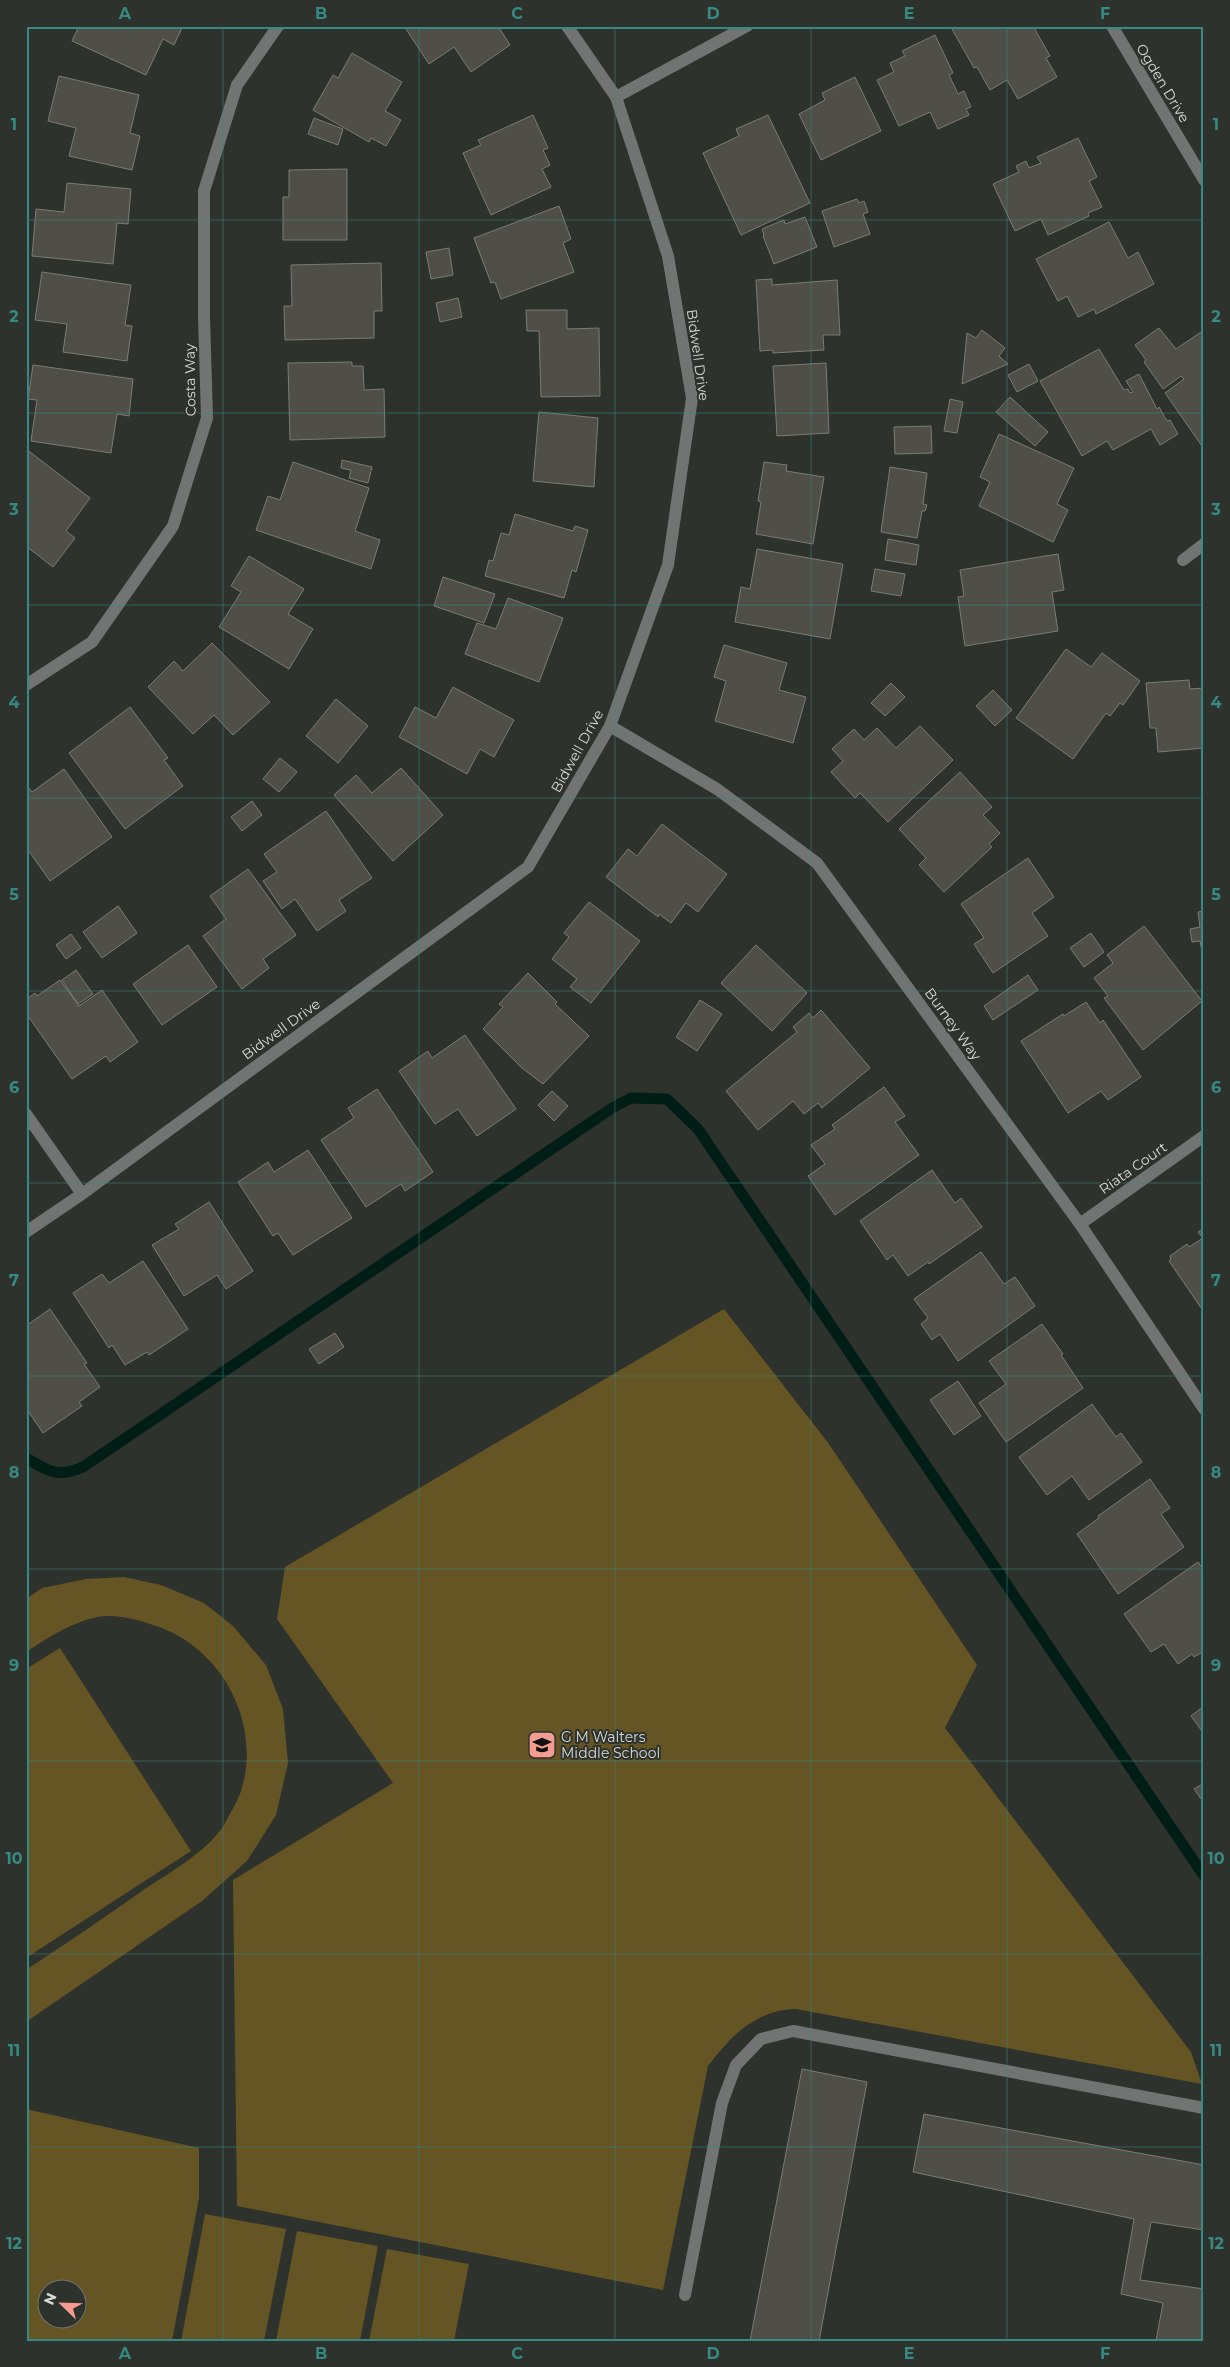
<svg xmlns="http://www.w3.org/2000/svg" width="1230" height="2367" viewBox="0 0 1230 2367" font-family="Montserrat,sans-serif">
	<style>
		.green { fill: #655424; fill-rule: evenodd }
		.lines { fill: none; stroke-linecap: round; stroke-linejoin: round }
		.stream { stroke: #001d16; stroke-width: 11 }
		.building { fill: #4f4f48; stroke: #7b7c74 }
		.minor { stroke: #717472; stroke-width: 12 }
		.grid { fill: none; stroke: #378a83; stroke-width: 1; stroke-opacity: 0.55 }
		.labels { text-anchor: middle; dominant-baseline: central; stroke-width: 4; stroke-linejoin: round; paint-order: stroke }
		.street-label { font-size: 14px; fill: #d8dad6; stroke: #2e322c }
		.poi-label { font-size: 14px; fill: #d8dad6; stroke: #2e322c; text-anchor: start }
		.neatline { fill: none; stroke: #378a83; stroke-width: 2 }
		.grid-label { font-size: 16px; text-anchor: middle; font-weight: bold; fill: #378a83 }
	</style>
	<rect width="100%" height="100%" fill="#2e322c"/>
	<path class="green" d="M724,1309l105,135 148,221 -32,63 246,324 11,32 -406,-75c-41,1 -65,27 -88,57l-45,224 -426,-84 -4,-326 160,-97 -116,-164 8,-52z
		M124,1577l37,8 43,18 29,23 33,39 17,44 5,54 -12,52 -29,46 -45,40 -176,121v-52c39,-26 78,-52 116,-79 25,-17 66,-40 82,-66 5,-10 12,-21 16,-31 24,-69 -18,-148 -87,-169 -17,-6 -38,-11 -56,-8 -27,6 -48,20 -71,35v-53l16,-11 44,-9z
		M60,1648l131,203 -165,107v-289z
		M26,2109l173,39v50l-27,143h-146zM48,2290h30v30h-30z
		M205,2214l81,15 -22,112h-83z
		M297,2231l81,15 -18,95h-84z
		M387,2249l82,15 -15,77h-85z"/>
	<g class="lines">
		<path class="stream" d="M26,1458c23,14 32,20 57,9l529,-359 19,-10 36,1 31,30 506,747"/>
	</g>
	<path class="building" d="M79,26h104l-9,19 -11,-6 -17,36 -74,-34z
		M404,26h94l12,19 -39,27 -17,-25 -25,17z
		M957,26h76l17,30 -4,2 11,19 -39,22 -11,-19 -17,10 -13,-23 -3,1 -22,-39z
		M935,35l18,38 -4,2 9,19 6,-3 7,16 -5,2 3,6 -31,14 -8,-17 -31,14 -22,-46 17,-8 -4,-9 15,-7 -3,-5z
		M352,53l50,29 -17,29 16,9 -15,26 -15,-8 -2,4 -56,-32 20,-35 5,3z
		M59,76l80,19 -9,38 10,3 -8,34 -63,-14 7,-28 -28,-7z
		M855,77l26,54 -60,29 -22,-46 26,-14 -3,-7z
		M533,115l15,33 -5,2 7,15 -8,4 9,18 -60,28 -28,-62 18,-8 -3,-5z
		M768,115l42,88 -69,32 -38,-82 36,-17 -3,-7z
		M314,118l29,11 -5,16 -30,-11z
		M1078,138l19,39 -8,4 13,26 -14,6 1,3 -41,19 -7,-16 -26,12 -22,-47 26,-12 -3,-6 10,-5 3,7 12,-5 -4,-6z
		M347,169v71h-64v-43h6v-27z
		M67,183l64,6 -3,35 -11,-1 -4,41 -81,-8 4,-47 28,3z
		M857,199l2,4 5,-2 4,11 -5,2 7,20 -36,13 -12,-36z
		M559,206l12,33 -8,4 11,29 -73,27 -6,-17 -4,1 -17,-45z
		M805,217l12,30 -43,17 -11,-28 1,-1 -2,-6 22,-9 1,4z
		M1109,222l19,36 10,-6 16,32 -58,30 -2,-5 -16,8 -11,-21 -9,5 -22,-42z
		M449,248l4,27 -22,4 -5,-27z
		M381,263l1,48h-8v27l-89,2 -1,-34h8l-1,-41z
		M42,272l89,13 -6,40 7,1 -5,35 -64,-9 4,-28 -32,-4z
		M772,279v6l65,-5 3,55h-17l1,15 -51,3v-3l-13,1 -4,-71z
		M458,298l4,19 -22,5 -4,-19z
		M526,310h41v19l32,-1 1,68 -59,1 -2,-66h-12z
		M1159,328l17,21 28,-19v114l-2,2 -37,-53 19,-14 -3,-3 -18,13 -19,-27 2,-2 -11,-15z
		M982,330l23,18 -6,8 9,8 -46,20 5,-51 9,5z
		M1099,349l25,41 4,-1 2,4 3,-1 -7,-11 13,-7 18,35 2,-2 8,14 3,-1 8,14 -18,11 -9,-16 -38,21 -6,-9 -25,15 -42,-75z
		M352,362v4h11l1,24 20,-1 1,48 -95,3 -2,-77z
		M826,363l3,70 -52,3 -4,-70z
		M1029,364l9,17 -21,11 -9,-17z
		M33,365l100,14 -4,37 -12,-2 -6,39 -80,-12 6,-41 -9,-1z
		M1010,397l38,35 -13,14 -39,-34z
		M950,399l13,3 -6,31 -13,-2z
		M539,412l59,6 -4,69 -61,-6z
		M931,426l1,27 -37,1 -1,-27z
		M999,434l75,34 -17,36 11,6 -15,32 -74,-36 11,-24 -10,-5z
		M26,449l64,49 -24,33 9,7 -22,29 -27,-21z
		M342,460l30,7 -4,16 -19,-5 2,-8 -10,-2z
		M293,462l76,26 -14,43 25,9 -9,29 -115,-39 12,-34 12,4z
		M764,462l23,3 -1,6 38,6 -11,67 -57,-10 5,-32 -3,-1z
		M890,467l37,6 -4,31 4,1 -2,6h-3l-5,27 -36,-6z
		M515,514l58,17 2,-5 13,4 -12,42 -4,-2 -8,28 -79,-22 4,-16 4,1 8,-28 8,2z
		M888,539l31,6 -3,20 -31,-5z
		M757,549l86,15 -13,75 -95,-17 6,-35 9,2z
		M1058,554l6,36 -12,2 6,39 -93,15 -7,-49 6,-1 -4,-26z
		M249,556l55,33 -16,25 25,15 -24,40 -70,-42 22,-35 -10,-6z
		M875,569l30,5 -4,22 -30,-5z
		M443,577l52,17 -11,29 -50,-17z
		M508,598l55,20 -24,64 -74,-28 12,-31 19,6z
		M212,643l58,59 -37,33 -19,-20 -21,19 -45,-47 26,-26 9,10z
		M724,645l63,18 -8,27 27,7 -13,46 -78,-22 11,-40 -12,-4z
		M1066,649l25,18 11,-14 38,28 -17,24 -3,-2 -10,13 -4,-3 -33,46 -57,-41z
		M1189,680l1,9 14,-1v60l-46,4 -2,-24h-6l-4,-45z
		M891,683l14,14 -20,19 -14,-13z
		M453,687l61,33 -20,37 -14,-8 -13,25 -68,-37 16,-30 21,11z
		M993,690l19,20 -17,16 -19,-20z
		M336,699l32,27 -30,37 -32,-27z
		M130,707l38,51 -4,2 19,26 -58,43 -56,-76z
		M920,726l33,34 -65,62 -28,-29 -5,5 -24,-26 12,-11 -11,-12 22,-20 10,11 13,-12 19,20z
		M280,758l17,14 -18,20 -16,-13z
		M401,768l42,47 -50,46 -59,-66 22,-20 16,18z
		M64,769l48,68 -62,44 -24,-34v-62l6,7z
		M960,772l32,35 -9,8 17,18 -11,11 3,3 -48,45 -25,-27 7,-7 -27,-29z
		M252,801l10,14 -20,16 -11,-14z
		M326,811l46,67 -33,22 7,11 -29,20 -22,-32 -13,10 -19,-28 14,-9 -13,-18z
		M662,824l65,50 -29,38 -12,-9 -15,20 -12,-9 -1,3 -52,-40 22,-28 9,7z
		M1028,858l26,39 -22,16 16,23 -55,37 -19,-29 10,-6 -23,-34z
		M248,869l48,66 -33,24 6,9 -27,21 -39,-53 23,-17 -16,-23z
		M589,902l51,39 -49,62 -21,-16 7,-8 -25,-20 17,-22 -5,-4z
		M118,906l19,27 -35,25 -19,-26z
		M1204,911v51l-4,-21 -8,1 -2,-13 10,-2 -2,-15z
		M1144,926l58,75 -59,49 -39,-52 4,-2 -14,-18 19,-15 -6,-8z
		M1091,933l13,19 -20,15 -14,-19z
		M71,934l10,14 -15,11 -10,-14z
		M188,945l29,42 -55,38 -29,-41z
		M756,945l51,48 -35,38 -51,-48z
		M76,970l17,24 -15,10 -16,-24z
		M528,973l29,29 -2,2 34,32 -46,48 -21,-16 -39,-39 20,-22 -4,-3z
		M1028,975l10,15 -45,30 -9,-14z
		M60,980l19,26 23,-16 36,52 -28,20 -4,-6 -34,23 -46,-66v-10l2,-2 -1,-2 8,-6 2,3z
		M700,1000l22,14 -25,37 -21,-14z
		M1086,1002l14,21 3,-3 38,57 -33,23 -7,-9 -33,22 -47,-72 42,-27 1,2z
		M821,1010l49,58 -48,40 -4,-5 -14,11 -11,-13 -35,29 -32,-39 71,-59 -4,-5 16,-14 4,5z
		M465,1035l51,74 -39,27 -19,-27 -23,15 -36,-53 29,-20 4,7z
		M884,1087l21,29 -10,6 24,33 -84,60 -27,-39 17,-12 -14,-19 24,-16 -3,-4z
		M377,1089l56,83 -28,19 -4,-7 -35,23 -45,-67 33,-22 -6,-10z
		M552,1091l16,15 -14,15 -16,-16z
		M308,1150l44,68 -59,37 -15,-22 -5,3 -35,-54 30,-20 6,10z
		M932,1170l23,33 6,-5 21,29 -53,37 -1,-2 -20,14 -15,-21 -6,5 -27,-39z
		M209,1202l44,69 -27,18 -9,-14 -33,21 -32,-51 27,-16 -4,-5z
		M1204,1228v84l-35,-51 2,-2 -1,-3 17,-12 2,3 14,-9 -5,-6z
		M981,1252l23,32 11,-7 20,29 -77,55 -18,-27 -8,6 -11,-16 7,-6 -14,-19z
		M143,1261l45,68 -39,26 -2,-3 -22,13 -13,-20 -3,3 -36,-55 29,-19 7,9z
		M50,1309l37,54 -3,1 16,23 -21,15 3,4 -39,27 -17,-25v-82z
		M1042,1324l21,30 -2,1 22,33 -77,54 -27,-39 27,-19 -17,-23z
		M335,1333l9,14 -25,17 -10,-15z
		M958,1381l23,35 -27,19 -24,-35z
		M1092,1404l24,33 5,-4 21,29 -53,38 -17,-24 -25,19 -28,-38z
		M1150,1479l20,29 -9,6 23,33 -66,47 -41,-60 22,-16 -1,-2z
		M1198,1562l6,9v80l-10,6 -2,-3 -14,10 -14,-20 -13,8 -27,-38z
		M1204,1706v28l-13,-18z
		M1204,1783v20l-10,-14z
		M802,2069l65,13 -48,259h-69z
		M924,2114l280,51v65l-53,-8 -11,58 64,9v52h-48l7,-38 -42,-9 13,-75 -221,-47z"/>
	<g class="lines">
		<path class="minor" d="M1112,26l92,154
			M616,97l131,-71
			M1183,560l21,-16
			M26,685l66,-43 81,-116 34,-108 -3,-102v-125l33,-106 41,-59
			M610,726l107,63 100,74 263,361 124,185
			M26,1114l56,80
			M1080,1224l124,-88
			M26,1232l56,-38 446,-327 82,-141 58,-161 24,-167 -24,-142 -52,-159 -49,-71
			M685,2295l37,-192 14,-38 25,-26 32,-8 411,77"/>
	</g>
	<path class="grid" d="M223,26v2315M419,26v2315M615,26v2315M811,26v2315M1007,26v2315M26,220h1178M26,413h1178M26,605h1178M26,798h1178M26,991h1178M26,1183h1178M26,1376h1178M26,1569h1178M26,1761h1178M26,1954h1178M26,2147h1178"/>
	<defs>
		<symbol id="school-square" viewBox="-11 -11 22 22"><rect x="-9" y="-9" width="18" height="18" rx="4" fill="#f59c92" stroke="#2e322c"/><path d="M0-5L7-2L0 1L-7-2ZM-4 1L0 2.5L4 1V4Q0 6-4 4Z" fill="#111"/></symbol>
	</defs>
	<g fill-rule="evenodd">
		<use href="#school-square" x="526" y="1729" width="32" height="32"/>
	</g>
	<g class="labels">
		<g class="street-label">
			<text transform="translate(1163 83) rotate(59)">Ogden Drive</text>
			<text transform="translate(698 355) rotate(82)">Bidwell Drive</text>
			<text transform="translate(190 380) rotate(-91)">Costa Way</text>
			<text transform="translate(577 751) rotate(-61)">Bidwell Drive</text>
			<text transform="translate(953 1024) rotate(54)">Burney Way</text>
			<text transform="translate(281 1029) rotate(-36)">Bidwell Drive</text>
			<text transform="translate(1133 1168) rotate(-35)">Riata Court</text>
		</g>
		<g class="poi-label">
			<text x="561" y="1737">G M Walters<tspan x="561" dy="16">Middle School</tspan></text>
		</g>
	</g>
	<rect width="1230" height="2367" fill="none" stroke="#2e322c" stroke-width="55"/>
	<g transform="translate(62 2304) rotate(293)"><circle r="24" fill="#2e322c" stroke="#727570"/>
	<path d="M0-4L9 19L0 12L-9 19Z" fill="#f59c92"/>
	<text y="-8" font-size="14" font-weight="bold" text-anchor="middle" fill="#d8dad6">N</text>
	</g>
	<rect x="28" y="28" width="1174" height="2312" class="neatline"/>
	<g class="grid-label">
		<text x="125" y="19">A</text>
		<text x="321" y="19">B</text>
		<text x="517" y="19">C</text>
		<text x="713" y="19">D</text>
		<text x="909" y="19">E</text>
		<text x="1105" y="19">F</text>
		<text x="14" y="130">1</text>
		<text x="1216" y="130">1</text>
		<text x="14" y="322">2</text>
		<text x="1216" y="322">2</text>
		<text x="14" y="515">3</text>
		<text x="1216" y="515">3</text>
		<text x="14" y="708">4</text>
		<text x="1216" y="708">4</text>
		<text x="14" y="900">5</text>
		<text x="1216" y="900">5</text>
		<text x="14" y="1093">6</text>
		<text x="1216" y="1093">6</text>
		<text x="14" y="1286">7</text>
		<text x="1216" y="1286">7</text>
		<text x="14" y="1478">8</text>
		<text x="1216" y="1478">8</text>
		<text x="14" y="1671">9</text>
		<text x="1216" y="1671">9</text>
		<text x="14" y="1864">10</text>
		<text x="1216" y="1864">10</text>
		<text x="14" y="2056">11</text>
		<text x="1216" y="2056">11</text>
		<text x="14" y="2249">12</text>
		<text x="1216" y="2249">12</text>
		<text x="125" y="2359">A</text>
		<text x="321" y="2359">B</text>
		<text x="517" y="2359">C</text>
		<text x="713" y="2359">D</text>
		<text x="909" y="2359">E</text>
		<text x="1105" y="2359">F</text>
	</g>
</svg>
